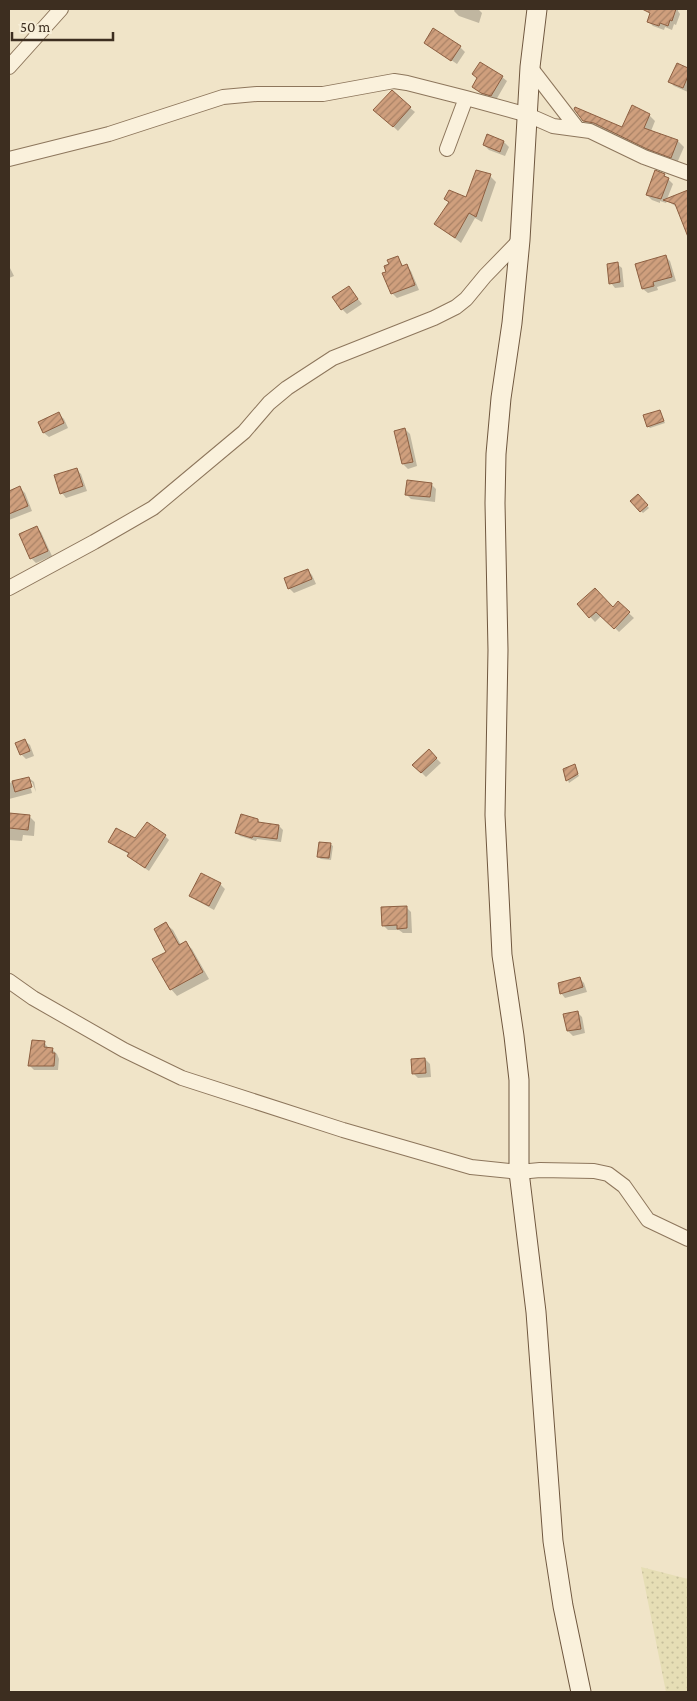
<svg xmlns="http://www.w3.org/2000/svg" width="697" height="1701" viewBox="0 0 697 1701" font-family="'Crimson Pro',serif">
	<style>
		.farmland { fill: url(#farmland-dots) }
		.shadow { fill: #0003 }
		.building { fill: url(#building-hatch); stroke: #8d5f41 }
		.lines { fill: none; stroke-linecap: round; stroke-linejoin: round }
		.street-casing { stroke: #8d765c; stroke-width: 16 }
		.secondary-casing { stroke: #6f573f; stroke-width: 21 }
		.street { stroke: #faf1dc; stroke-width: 14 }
		.secondary { stroke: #faf1dc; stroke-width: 19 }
	</style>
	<defs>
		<pattern id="farmland-dots" width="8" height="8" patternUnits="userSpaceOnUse" patternTransform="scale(1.25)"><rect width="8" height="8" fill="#e6deb5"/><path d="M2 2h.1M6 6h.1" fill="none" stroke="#c6bf9b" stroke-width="1.8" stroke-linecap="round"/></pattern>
		<pattern id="building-hatch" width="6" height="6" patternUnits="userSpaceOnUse" patternTransform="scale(1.25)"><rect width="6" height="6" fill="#cf9f7d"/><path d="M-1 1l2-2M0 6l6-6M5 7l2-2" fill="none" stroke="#a98266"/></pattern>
	</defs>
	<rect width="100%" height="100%" fill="#f0e4c8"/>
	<path class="farmland" d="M641,1567l47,12v113h-22z"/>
	<path class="shadow" d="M455,9h23l4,4 -3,10 -20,-7 -5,-5z
		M653,9h25v2l2,3 -4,11 -2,-1 -2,6 -7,-3 -1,3 -11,-4 -5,-5z
		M426,43l34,4 5,5 -8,12z
		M677,64l11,5v23l-14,-6 -5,-5z
		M502,77l5,4 -11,19 -9,-2 -14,-11 5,-8z
		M410,108l5,4 -17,19 -18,-17z
		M649,115l6,6 -4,10 27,10 6,6 -7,16 -87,-36 -6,-7 39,9z
		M487,136l17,6 5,5 -4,9 -16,-6 -5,-5z
		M664,175l9,9 -6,15 21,-8v33h-1l-10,-17 -10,-6 -1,2 -6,-2v2l-8,-3 -5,-5z
		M490,176l6,6 -14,40 -7,-4 -14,25 -25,-19 14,-21 -4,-4h20z
		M665,256l5,5 6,20 -19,6 1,3 -10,3 -5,-4z
		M397,257l7,10 3,-1 4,5 8,19 -22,8 -5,-5 -4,-21 3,-7z
		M617,264l5,4 2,19 -9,1 -4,-5z
		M9,266l5,10 -5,2z
		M349,288l13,16 -15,10 -5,-5z
		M660,411l5,12 -15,5 -2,-2z
		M59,414l5,5 4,9 -19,9 -5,-4 -4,-10z
		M405,429l5,5 7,32 -9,3 -5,-5z
		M76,469l5,5 6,17 -21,7 -4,-5z
		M431,484l5,5 -1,13 -24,-3 -5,-5z
		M20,488l5,5 7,18 -23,9v-28z
		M638,496l11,12 -6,5 -11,-11z
		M36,527l5,5 11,24 -16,7 -5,-5z
		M307,570l5,5 4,9 -22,9 -5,-5z
		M618,603l16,15 -15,14 -17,-17 -7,7 -17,-18 35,4z
		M25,741l5,4 4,11 -8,3 -5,-5z
		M429,751l12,12 -15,14 -12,-12z
		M574,766l5,10 -10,7 -5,-14z
		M29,778l5,4 2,10 -4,-10h-3l3,11 -23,6v-16z
		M9,814l20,2 6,6 -1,14 -11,-1 -1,6 -13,-1z
		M258,820l3,4 18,2 4,4 -2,12 -24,-3 -1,2 -16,-5 -4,-4z
		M165,836l4,4 -20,31 -16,-11 -5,-4 1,-2 -15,-8 -4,-4z
		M330,844l3,2 -2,14 -10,-1 -3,-2z
		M220,884l5,5 -11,21 -18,-10 -5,-4z
		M406,907l5,5 1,21h-9l-4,-3h-11l-5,-5z
		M166,924l7,6 8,15 5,-2 6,6 17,30 -32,17 -6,-7z
		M580,979l4,4 3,9 -22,6 -4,-5z
		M577,1012l5,5 3,16 -12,3 -5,-5z
		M44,1042l5,7h3l5,5 2,5 -1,11h-24l-4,-4z
		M425,1059l5,5 1,13 -13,1 -5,-5z"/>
	<path class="building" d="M642,9h34l-4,12 -2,-1 -2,6 -8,-3 -1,3 -12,-4 3,-9z
		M433,28l28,18 -10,15 -27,-18z
		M480,62l23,14 -12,20 -10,-3 -9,-6 5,-9 -5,-4z
		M677,63l11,5v8l-5,12 -15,-6z
		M392,90l19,17 -18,20 -20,-17z
		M632,105l18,9 -6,14 34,12 -7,18 -24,-9 -53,-26 -11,-2 -9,-12 1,-2 47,20z
		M487,134l17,7 -4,11 -17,-7z
		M476,170l15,4 -15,43 -7,-4 -14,25 -21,-14 15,-22 -5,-3 5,-9 17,7z
		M655,170l10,4 -1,2 5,2 -8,21 -15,-4z
		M688,190v47l-13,-33 -12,-4z
		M666,255l6,22 -19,5 1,4 -12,3 -7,-25z
		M398,256l4,10 5,-2 8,21 -24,9 -9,-21 4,-1 -2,-6 5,-2 -2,-4z
		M618,262l2,20 -11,2 -2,-20z
		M349,286l9,13 -17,11 -9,-13z
		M660,410l4,11 -17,6 -4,-12z
		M59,412l5,11 -21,10 -5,-11z
		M405,428l8,34 -11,2 -8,-33z
		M77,468l6,18 -23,8 -6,-19z
		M407,480l25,3 -2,14 -25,-2z
		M20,486l8,20 -19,8v-23z
		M638,494l10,11 -8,7 -10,-11z
		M37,526l11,25 -18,8 -11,-25z
		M308,569l4,10 -24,10 -4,-11z
		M595,588l18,19 5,-6 12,11 -16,17 -18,-17 -7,6 -12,-14z
		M25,739l5,12 -10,4 -5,-12z
		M429,749l8,9 -16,15 -9,-8z
		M575,764l3,10 -12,7 -3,-12z
		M29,777l3,10 -17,5 -3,-11z
		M9,813l21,2 -2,15 -19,-2z
		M241,814l17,5v3l21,3 -2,14 -24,-3 -1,2 -17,-5z
		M147,822l19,13 -21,33 -18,-12 2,-3 -21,-11 8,-14 19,10z
		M319,842l12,1 -2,15 -12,-1z
		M201,873l20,10 -12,23 -20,-10z
		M407,906v22l-10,1v-4l-15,1 -1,-19z
		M166,922l13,23 7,-4 17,31 -33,18 -18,-31 14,-7 -12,-23z
		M580,977l3,10 -23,7 -2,-11z
		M578,1011l3,18 -14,2 -4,-17z
		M32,1040l13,1 -1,6 9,1 -1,5h3l-1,13h-26z
		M425,1058l1,15 -14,1 -1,-15z"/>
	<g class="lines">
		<defs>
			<path id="street" d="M9,67l52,-58
				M530,67l47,61
				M447,149l19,-51
				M9,159l100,-25 114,-37 34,-3h66l71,-13 13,2 59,15 62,17 25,11 37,5 54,26 44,16
				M9,588l85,-46 59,-34 91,-76 25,-29 18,-15 46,-30 101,-40 22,-11 10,-8 19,-23 35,-36
				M9,981l24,17 91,52 58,28 161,52 128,37 48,5 21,-2 54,1 14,3 16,12 24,34 40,19"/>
			<path id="secondary" d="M537,9l-7,58 -10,173 -8,83 -11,75 -5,56 -1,49 3,147 -3,165 7,140 12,81 5,44v92l17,140 17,229 10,65 18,86"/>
		</defs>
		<use href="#street" class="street-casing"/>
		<use href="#secondary" class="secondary-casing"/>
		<use href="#street" class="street"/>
		<use href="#secondary" class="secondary"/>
	</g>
	<rect width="697" height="1701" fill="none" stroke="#3d2e20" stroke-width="20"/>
	<path d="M12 32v8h101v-8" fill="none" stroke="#3d2e20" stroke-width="2.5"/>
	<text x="20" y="32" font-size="15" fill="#3d2e20" stroke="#f7eed8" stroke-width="4" paint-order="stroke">50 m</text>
</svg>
